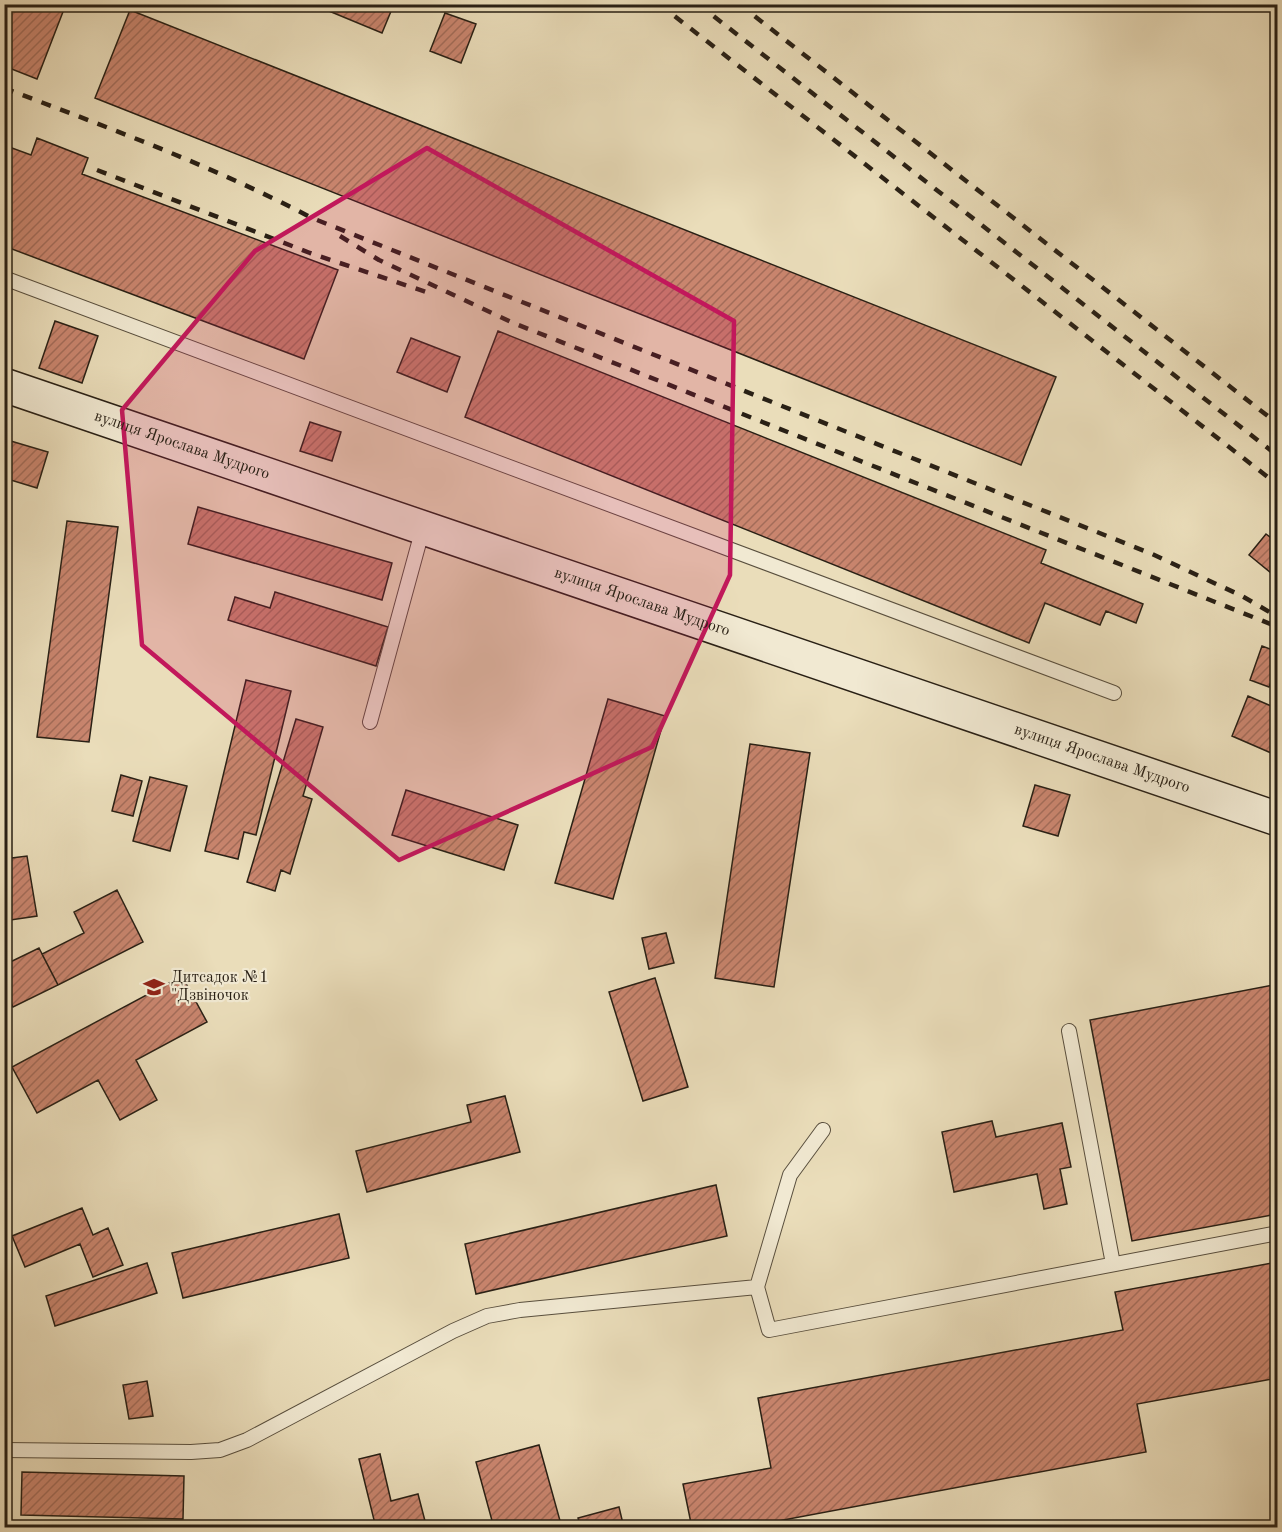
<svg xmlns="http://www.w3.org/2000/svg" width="1282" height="1532" viewBox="0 0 1282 1532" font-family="'Old Standard TT',serif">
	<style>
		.building { fill: url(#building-hatch); stroke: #292015; stroke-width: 1.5 }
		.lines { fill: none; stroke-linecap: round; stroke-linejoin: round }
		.lane-casing { stroke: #594f3e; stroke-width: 16 }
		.secondary-casing { stroke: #292015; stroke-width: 36 }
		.lane { stroke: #f1e9d2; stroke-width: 14 }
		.secondary { stroke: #f1e9d2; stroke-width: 33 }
		.rail { stroke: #292015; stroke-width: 4.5; stroke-dasharray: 10 10; stroke-linecap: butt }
		.marked { fill: #c2185b; fill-opacity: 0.2; stroke: #c2185b; stroke-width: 4.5; stroke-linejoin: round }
		.labels { text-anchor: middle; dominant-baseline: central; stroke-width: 4.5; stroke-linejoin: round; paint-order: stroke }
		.street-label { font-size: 16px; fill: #292015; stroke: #f1e9d2 }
		.poi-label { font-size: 16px; fill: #292015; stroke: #f1e9d2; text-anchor: start }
	</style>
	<defs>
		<pattern id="building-hatch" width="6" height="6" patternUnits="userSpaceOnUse" patternTransform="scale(1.5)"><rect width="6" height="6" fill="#c9856e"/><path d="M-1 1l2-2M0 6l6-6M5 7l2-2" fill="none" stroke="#a36c59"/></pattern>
	</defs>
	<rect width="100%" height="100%" fill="#eaddba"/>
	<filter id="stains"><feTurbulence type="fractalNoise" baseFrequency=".00333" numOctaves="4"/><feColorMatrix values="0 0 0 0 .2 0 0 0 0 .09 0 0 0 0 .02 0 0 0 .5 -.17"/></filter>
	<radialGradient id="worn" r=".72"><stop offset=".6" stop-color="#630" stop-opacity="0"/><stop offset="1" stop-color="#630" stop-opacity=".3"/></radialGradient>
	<path class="building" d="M4,4h62l-29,75 -33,-13z
		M312,4h82l-12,29z
		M130,10l926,367 -35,88 -926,-367z
		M445,13l31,11 -15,39 -31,-12z
		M37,138l51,20 -6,16 256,96 -34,89 -300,-113v-101l27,10z
		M55,321l43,15 -16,47 -43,-15z
		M498,331l548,219 -5,13 102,41 -7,19 -30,-12 -6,14 -55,-22 -16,40 -564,-226z
		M411,338l49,19 -13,35 -50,-20z
		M310,422l31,10 -9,29 -32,-10z
		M4,439l44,13 -11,36 -33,-10z
		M198,507l194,56 -10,37 -194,-56z
		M67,521l51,6 -29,215 -52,-5z
		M1266,534l12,9 -2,34 -27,-22z
		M275,592l113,35 -12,39 -148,-46 7,-23 35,11z
		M1262,646l16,6v13l-9,22 -19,-7z
		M246,680l45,11 -35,144 -12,-3 -6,27 -33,-8z
		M1248,696l30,13v47l-46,-20z
		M608,699l57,17 -52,183 -58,-16z
		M296,719l27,8 -20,69 9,3 -22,75 -9,-4 -6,21 -28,-9z
		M750,744l60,9 -36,234 -59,-9z
		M121,775l21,6 -9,35 -21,-5z
		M150,777l37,9 -17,65 -37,-10z
		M1035,785l35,10 -12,41 -35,-10z
		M406,790l112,35 -14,45 -112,-35z
		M27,856l10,60 -33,5v-62z
		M117,890l26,52 -85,43 -16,-31 42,-21 -10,-21z
		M666,933l8,30 -25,6 -7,-31z
		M39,948l19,37 -45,22 -9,-17v-25z
		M182,976l25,46 -71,38 21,40 -37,20 -22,-40 -61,33 -25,-46z
		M655,978l33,109 -45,14 -34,-109z
		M1278,984v230l-146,27 -42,-221z
		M505,1096l15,56 -153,40 -11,-41 115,-29 -4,-17z
		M992,1121l4,16 66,-14 9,44 -11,2 7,35 -23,5 -7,-35 -83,18 -12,-60z
		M716,1185l11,51 -251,58 -11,-50z
		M82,1208l11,27 15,-7 15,37 -30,12 -13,-33 -55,23 -13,-31z
		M339,1214l10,44 -166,40 -11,-45z
		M1278,1262v116l-141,26 9,48 -405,76h-49l-9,-44 88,-16 -13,-70 365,-68 -8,-38z
		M147,1263l10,30 -102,33 -9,-30z
		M147,1381l6,35 -24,3 -6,-34z
		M539,1445l23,83h-68l-18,-66z
		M380,1454l11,47 27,-7 7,27 -28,7h-21l-17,-69z
		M22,1472l162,4 -1,43 -162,-4z
		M619,1507l5,21h-43l-3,-10z"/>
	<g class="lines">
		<defs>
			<path id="lane" d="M4,278l1110,415
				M370,722l53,-194
				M1069,1031l44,233
				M823,1130l-33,45 -33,112 12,43 509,-97
				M4,1450l187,2 29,-2 27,-10 206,-109 34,-15 33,-6 237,-23"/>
			<g id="secondary">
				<path id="s1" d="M4,385l1274,434"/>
			</g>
		</defs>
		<use href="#lane" class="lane-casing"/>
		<use href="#secondary" class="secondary-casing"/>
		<use href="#lane" class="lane"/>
		<use href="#secondary" class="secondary"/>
		<path class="rail" d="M659,4l619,481
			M698,4l580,452
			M739,4l539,420
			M4,88c105,40 209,78 308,130l840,336 90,42 36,21
			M97,170l213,83 122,41
			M340,236l39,24 132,62 767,305"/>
	</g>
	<path class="marked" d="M427,148l307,173 -4,254 -78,172 -253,113 -257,-215 -20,-235 133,-159z"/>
	<defs>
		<symbol id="school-bare" viewBox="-9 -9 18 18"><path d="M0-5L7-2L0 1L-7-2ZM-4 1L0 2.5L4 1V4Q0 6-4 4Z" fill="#8f2418" stroke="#f1e9d2" stroke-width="2.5" paint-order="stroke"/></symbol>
	</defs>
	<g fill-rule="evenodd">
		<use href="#school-bare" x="139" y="972" width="30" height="30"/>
	</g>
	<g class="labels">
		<g class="street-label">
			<text stroke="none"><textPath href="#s1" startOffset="188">вулиця Ярослава Мудрого</textPath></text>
			<text stroke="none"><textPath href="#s1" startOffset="674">вулиця Ярослава Мудрого</textPath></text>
			<text stroke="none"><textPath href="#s1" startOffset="1160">вулиця Ярослава Мудрого</textPath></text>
		</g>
		<g class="poi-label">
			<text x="171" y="978">Дитсадок №1<tspan x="171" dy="18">"Дзвіночок</tspan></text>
		</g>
	</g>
	<rect width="1282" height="1532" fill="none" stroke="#eaddba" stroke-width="24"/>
	<rect x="6" y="6" width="1270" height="1520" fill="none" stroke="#292015" stroke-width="3"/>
	<rect x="12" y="12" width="1258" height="1508" fill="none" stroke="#292015" stroke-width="1.5"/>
	<rect width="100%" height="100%" filter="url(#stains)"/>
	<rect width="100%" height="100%" fill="url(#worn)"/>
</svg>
